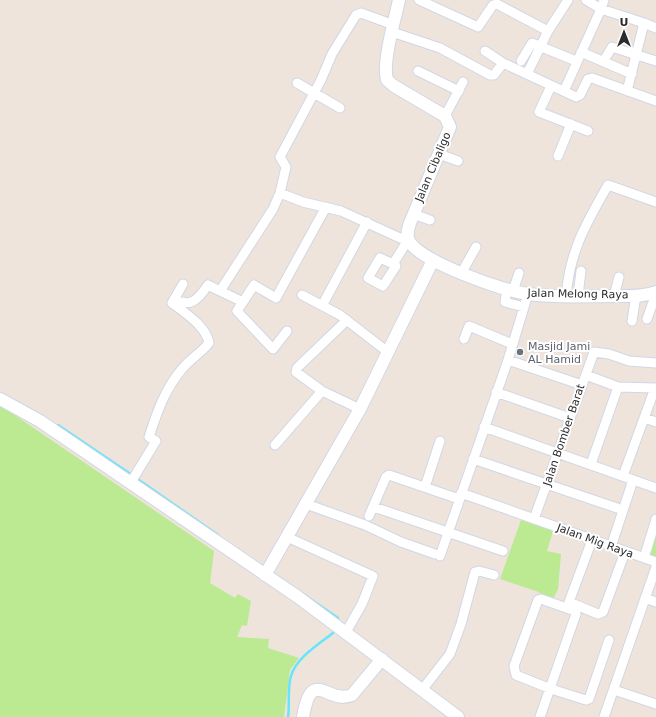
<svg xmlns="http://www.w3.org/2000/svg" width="656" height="717" viewBox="0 0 656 717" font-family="'DejaVu Sans',sans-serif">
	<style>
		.green { fill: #bbea92 }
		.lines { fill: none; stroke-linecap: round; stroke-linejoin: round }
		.stream { stroke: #64e6fb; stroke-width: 2.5 }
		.street-casing { stroke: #d0d7e5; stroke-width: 11 }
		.secondary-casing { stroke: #d0d7e5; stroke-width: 14 }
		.street { stroke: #fff; stroke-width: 9 }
		.secondary { stroke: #fff; stroke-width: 12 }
		.worship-dot { fill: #6b7280; stroke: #fff; stroke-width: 1.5 }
		.labels { text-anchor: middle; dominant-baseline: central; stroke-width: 4; stroke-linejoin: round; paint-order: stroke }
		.street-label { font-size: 11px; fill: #2b2b2b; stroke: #fff }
		.worship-label { font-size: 11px; fill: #5b616d; stroke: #fff; text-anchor: start }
	</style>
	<rect width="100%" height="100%" fill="#eee4db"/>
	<path class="green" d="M0,405l214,146 -4,32 25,15 3,-4 13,7 -4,25 -5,-1 -5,12 32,2 -1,9 31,10 -9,12 -6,47h-284z
		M521,520l32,11 -6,20 14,3 -3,35 -5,10 -17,-8 -36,-12z
		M656,533v26l-8,-3z"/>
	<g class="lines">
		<path class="stream" d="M58,425l74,50
			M136,478l82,57
			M271,572l67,46 -1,4
			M288,717c2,-13 -1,-28 3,-41 5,-18 28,-32 42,-43l2,-5"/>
		<defs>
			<path id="street" d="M419,0l59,27 15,-22 4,-1 51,27
				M586,0l15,9 3,-9
				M644,23l12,5
				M392,32l48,16 50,27h4l9,-12
				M485,51l18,12 73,34 4,-2 8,-16 4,-1 64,23
				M581,52l51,22
				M521,61l11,-18 44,18
				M603,62l9,-15 44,14
				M418,71l41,20
				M527,74l21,-43 20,-31
				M297,83l43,25
				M551,86l-12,26 49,19
				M564,91l37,-82 43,14 -17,68
				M445,116l18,-34
				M439,154l19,7
				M558,156l13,-32
				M280,193l23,9 38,9 59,27 8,1
				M326,207l-50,91 -22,-13 -11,17 -23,-11 53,-82 7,-16 6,-26 -6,-10 41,-77 11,-26 24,-39 5,-2 33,12
				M413,214l17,6
				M393,264l3,2 -13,20 -15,-8 12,-20 13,6 15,-24
				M462,272l14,-25
				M507,289l-2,13 19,5
				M513,291l6,-18
				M302,295l38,20 49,38
				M566,296c4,-46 20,-72 42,-111l48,17
				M578,296l3,-25
				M614,296l5,-19
				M174,299c17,10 25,-1 34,-14l12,6
				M243,302l-6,9 36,38 14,-18
				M323,304l44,-82
				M647,319l9,-25
				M347,320l-50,48 -1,4 26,19 38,18
				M632,321l4,-26
				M464,339l5,-13 43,18
				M508,360l74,25
				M586,375l32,12 38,1
				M496,392l74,26
				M645,418l11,4
				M484,427l172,61
				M275,445l47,-54
				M473,459l144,49
				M591,464l27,-77
				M623,476l32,-88
				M131,482l25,-41 -7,-4c8,-25 16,-48 33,-68 8,-10 19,-16 27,-26 -3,-17 -24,-30 -37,-40l11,-19
				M425,487l15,-46
				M461,493l195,69
				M306,504l59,21 36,17 34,12
				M374,507l129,44
				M369,516l17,-39 3,-2 70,24
				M534,519l60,-167 15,2 20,7 27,2
				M287,537l86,39 -11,28 -16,28
				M592,540l-23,62 29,12 5,-2 22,-60
				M611,547l22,-67
				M440,556l68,-196 20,-66
				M644,558l12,-39
				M645,598l11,4
				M422,690l28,-36 11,-30 14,-52 4,-1 15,4
				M614,690l42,14
				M540,717l36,-103 -1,-3 -34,-12 -3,1 -24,66 2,9 35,14 35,11 3,-1 20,-59
				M604,717l52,-150"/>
			<path id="secondary" d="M399,0c-4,19 -17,62 -12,80l7,6 51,30 5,11 -40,96c-2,6 -4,12 -1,18 12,21 94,50 119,53 28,4 57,2 86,2 14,0 29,1 42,-4
				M0,399l40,22 258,176 160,120
				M265,575l95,-166 73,-149
				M303,717c9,-52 24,-12 49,-22l30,-36"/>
		</defs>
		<use href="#street" class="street-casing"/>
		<use href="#secondary" class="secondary-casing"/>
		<use href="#street" class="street"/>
		<use href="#secondary" class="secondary"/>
	</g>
	<circle class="worship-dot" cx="520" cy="352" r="4"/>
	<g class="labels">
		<g class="street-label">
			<text transform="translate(433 167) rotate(-67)">Jalan Cibaligo</text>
			<text transform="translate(578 294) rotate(1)">Jalan Melong Raya</text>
			<text transform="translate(564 435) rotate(-71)">Jalan Bomber Barat</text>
			<text transform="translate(595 541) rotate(20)">Jalan Mig Raya</text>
		</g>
		<g class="worship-label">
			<text x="528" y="346">Masjid Jami<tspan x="528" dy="13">AL Hamid</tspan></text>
		</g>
	</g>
	<g transform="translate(624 32)" stroke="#ffffff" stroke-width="3" paint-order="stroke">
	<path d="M0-3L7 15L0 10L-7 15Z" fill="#2b2b2b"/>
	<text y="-6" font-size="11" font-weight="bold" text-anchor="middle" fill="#2b2b2b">U</text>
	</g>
</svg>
